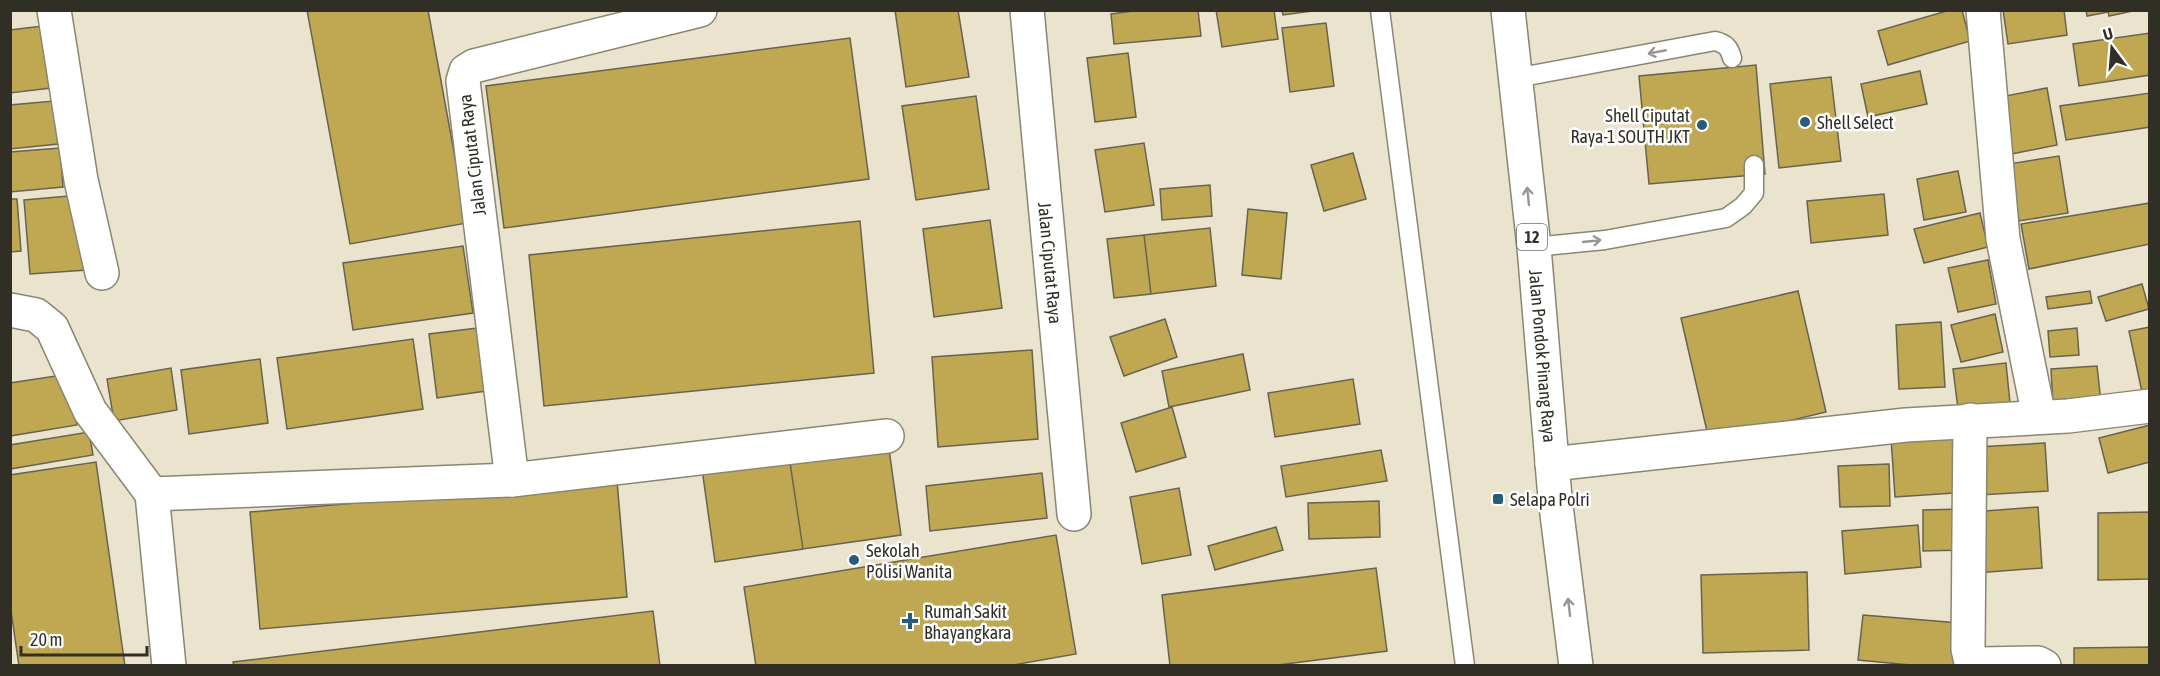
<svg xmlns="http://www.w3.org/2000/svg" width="2160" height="676" viewBox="0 0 2160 676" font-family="'Asap Condensed',sans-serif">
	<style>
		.building { fill: #bfa851; stroke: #686350; stroke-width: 1.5 }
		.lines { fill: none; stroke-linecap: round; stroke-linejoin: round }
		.service-casing { stroke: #8b8672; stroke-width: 21 }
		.minor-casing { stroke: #8b8672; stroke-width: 36 }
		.trunk-casing { stroke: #8b8672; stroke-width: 36 }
		.service { stroke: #fff; stroke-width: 18 }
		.minor { stroke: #fff; stroke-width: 33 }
		.trunk { stroke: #fff; stroke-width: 33 }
		.oneway { stroke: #989692 }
		.poi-dot { fill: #285d79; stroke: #fff; stroke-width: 2 }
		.labels { text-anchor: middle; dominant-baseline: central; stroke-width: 5; stroke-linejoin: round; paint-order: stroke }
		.shield { fill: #fff; stroke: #6e6d66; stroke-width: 1.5 }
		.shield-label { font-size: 16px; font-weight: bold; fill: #302e25 }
		.poi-label { font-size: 18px; fill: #302e25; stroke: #fff; text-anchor: start }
		.street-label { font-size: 18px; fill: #302e25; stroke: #fff }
	</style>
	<rect width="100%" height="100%" fill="#eae4ce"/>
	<path class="building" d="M307,10h121l39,213 -117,21z
		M895,10h63l11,67 -63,10z
		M1141,10h57l3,26 -87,8 -3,-30z
		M1216,10h58l4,29 -56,8z
		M1282,10h38l-37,5z
		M1950,10h12l8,31 -82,24 -10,-34z
		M2003,10h61l3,25 -59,9z
		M2086,10h51l-28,6 -1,-4 -21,4z
		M1326,23l8,63 -44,6 -8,-64z
		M51,25l8,62 -49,6v-63z
		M2150,33v42l-71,11 -6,-42z
		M850,38l19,141 -365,49 -18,-142z
		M1128,53l8,64 -41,5 -8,-64z
		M1756,65l9,109 -116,10 -10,-108z
		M1920,71l7,33 -59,13 -7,-33z
		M1831,77l10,84 -62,7 -9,-84z
		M2047,88l10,57 -51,10 -11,-57z
		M2150,93v34l-84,13 -6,-34z
		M976,96l13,93 -73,11 -14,-94z
		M54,101l4,43 -48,5v-44z
		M1144,143l10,62 -49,7 -10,-62z
		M60,148l3,39 -53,5v-40z
		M1353,153l13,46 -42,12 -13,-46z
		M2059,156l9,57 -49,8 -10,-57z
		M1958,171l8,41 -42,8 -7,-41z
		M1210,185l2,31 -50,4 -2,-31z
		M1884,194l4,41 -77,8 -4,-42z
		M80,195l7,75 -57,4 -6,-74z
		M10,199h7l4,52 -11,1z
		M2150,203v41l-121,25 -8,-45z
		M1248,209l39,4 -6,66 -39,-4z
		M1980,213l8,34 -64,16 -10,-34z
		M990,220l12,88 -68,9 -11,-88z
		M860,221l14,152 -330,33 -15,-151z
		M1210,228l6,58 -65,8 -7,-59z
		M1144,235l7,59 -37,4 -7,-59z
		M463,246l10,67 -120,17 -10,-67z
		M1988,260l8,44 -38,8 -10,-44z
		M2142,284l7,25 -43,12 -8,-24z
		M1798,291l28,121 -117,28 -28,-122z
		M2090,291l2,12 -44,6 -2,-12z
		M1995,314l8,38 -42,10 -10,-37z
		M1165,319l12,38 -53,19 -14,-39z
		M1941,322l4,65 -46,2 -3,-64z
		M2150,327v63l-8,2 -13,-61z
		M477,328l9,63 -49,7 -8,-64z
		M2077,328l2,27 -29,2 -2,-26z
		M413,339l10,70 -136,20 -10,-71z
		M1032,350l6,89 -100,8 -6,-90z
		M1243,354l7,36 -81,17 -7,-36z
		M260,359l8,64 -79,11 -8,-64z
		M2006,363l4,40 -52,6 -5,-40z
		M2097,366l4,36 -48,4 -2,-37z
		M171,368l6,42 -63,11 -7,-42z
		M69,374l8,51 -67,11v-53z
		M1353,379l7,45 -85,13 -7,-44z
		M1172,407l14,50 -50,15 -15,-49z
		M2150,425v37l-42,11 -9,-35z
		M89,432l4,23 -83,14v-24z
		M1964,433l5,59 -74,5 -4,-59z
		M888,442l13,93 -98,14 -14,-93z
		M2045,443l3,48 -68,4 -3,-48z
		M1381,450l6,31 -101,16 -5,-31z
		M789,456l14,93 -88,13 -13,-93z
		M96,462l29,204h-106l-9,-62v-129z
		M1889,464l1,42 -50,1 -2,-41z
		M1042,473l5,45 -117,13 -4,-45z
		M617,481l10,116 -367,32 -10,-117z
		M1179,488l12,67 -49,9 -12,-67z
		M1379,501l1,36 -71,2 -1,-36z
		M2038,507l4,61 -66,5 -4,-61z
		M1963,509l1,41 -41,1v-41z
		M2150,512v67l-52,1v-67z
		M1918,525l3,42 -76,7 -3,-43z
		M1276,527l7,23 -68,20 -7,-24z
		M1056,535l20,119 -68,12h-252l-12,-79z
		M1376,568l11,83 -117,15h-100l-8,-71z
		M1807,572l2,78 -106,3 -2,-78z
		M653,611l7,55h-426l-1,-4z
		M1863,615l96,8 -4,43h-34l-63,-6z
		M2150,647v19h-76v-18z"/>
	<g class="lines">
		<defs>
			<path id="service" d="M1380,10l85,656
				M1516,78l199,-37c11,3 14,6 17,17
				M1534,247l71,-7 121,-22 17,-12 11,-13v-28"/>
			<g id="minor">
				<path d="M54,10l27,170 21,93"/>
				<path id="s1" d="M1027,10l47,504"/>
				<path d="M1983,10l20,229 36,178"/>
				<path d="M10,310l26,5 16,13 38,83 62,83 17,172"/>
				<path d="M1970,420l-2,229 3,13 8,2 59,-1 6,3"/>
				<path d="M1552,464l354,-39 162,-9 82,-10"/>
				<path d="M512,480l-49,-399 3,-10 8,-5 226,-56"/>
				<path d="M152,494l360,-14 375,-44"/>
			</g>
			<g id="trunk">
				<path id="s2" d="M1508,10l26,237 21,251 21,168"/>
			</g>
		</defs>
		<use href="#service" class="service-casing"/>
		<use href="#minor" class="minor-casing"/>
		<use href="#trunk" class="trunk-casing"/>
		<use href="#service" class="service"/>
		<use href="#minor" class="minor"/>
		<use href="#trunk" class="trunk"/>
	</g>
	<defs><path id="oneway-shaft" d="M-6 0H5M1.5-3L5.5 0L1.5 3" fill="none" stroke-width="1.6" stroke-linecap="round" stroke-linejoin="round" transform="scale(1.5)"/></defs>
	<g class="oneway">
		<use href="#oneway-shaft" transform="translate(1657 52) rotate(169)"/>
		<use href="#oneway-shaft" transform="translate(1528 196) rotate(-96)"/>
		<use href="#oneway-shaft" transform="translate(1592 241) rotate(-6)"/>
		<use href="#oneway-shaft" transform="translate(1569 607) rotate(-97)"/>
	</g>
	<g class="poi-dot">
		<circle cx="1805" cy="122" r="6"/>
		<circle cx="1702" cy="125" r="6"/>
		<rect x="1492" y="493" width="12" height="12" rx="3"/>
		<circle cx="854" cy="560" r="6"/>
		<path d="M907 612h6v6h6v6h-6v6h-6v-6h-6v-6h6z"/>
	</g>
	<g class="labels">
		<rect class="shield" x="1517" y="224" width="30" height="26" rx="4.5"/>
		<g class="shield-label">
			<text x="1532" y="237">12</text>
		</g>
		<g class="poi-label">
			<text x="1690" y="115" text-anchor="end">Shell Ciputat<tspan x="1690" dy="21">Raya-1 SOUTH JKT</tspan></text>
			<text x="1817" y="122">Shell Select</text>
			<text x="1510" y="499">Selapa Polri</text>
			<text x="866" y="550">Sekolah<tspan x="866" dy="21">Polisi Wanita</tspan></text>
			<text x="924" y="611">Rumah Sakit<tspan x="924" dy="21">Bhayangkara</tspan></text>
		</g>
		<g class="street-label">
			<text transform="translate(472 155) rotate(-97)">Jalan Ciputat Raya</text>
			<text stroke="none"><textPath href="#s1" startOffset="254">Jalan Ciputat Raya</textPath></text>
			<text stroke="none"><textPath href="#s2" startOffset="348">Jalan Pondok Pinang Raya</textPath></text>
		</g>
	</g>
	<rect width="2160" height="676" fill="none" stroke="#302e25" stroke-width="24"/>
	<g transform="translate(2112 48) rotate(344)" stroke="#ffffff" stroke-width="4.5" paint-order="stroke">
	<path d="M0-4.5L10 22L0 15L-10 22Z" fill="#302e25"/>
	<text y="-9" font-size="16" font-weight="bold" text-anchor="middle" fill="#302e25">U</text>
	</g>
	<path d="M21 646v9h126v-9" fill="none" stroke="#302e25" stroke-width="3"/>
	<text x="30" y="646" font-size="18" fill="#302e25" stroke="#ffffff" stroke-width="4.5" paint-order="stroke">20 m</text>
</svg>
